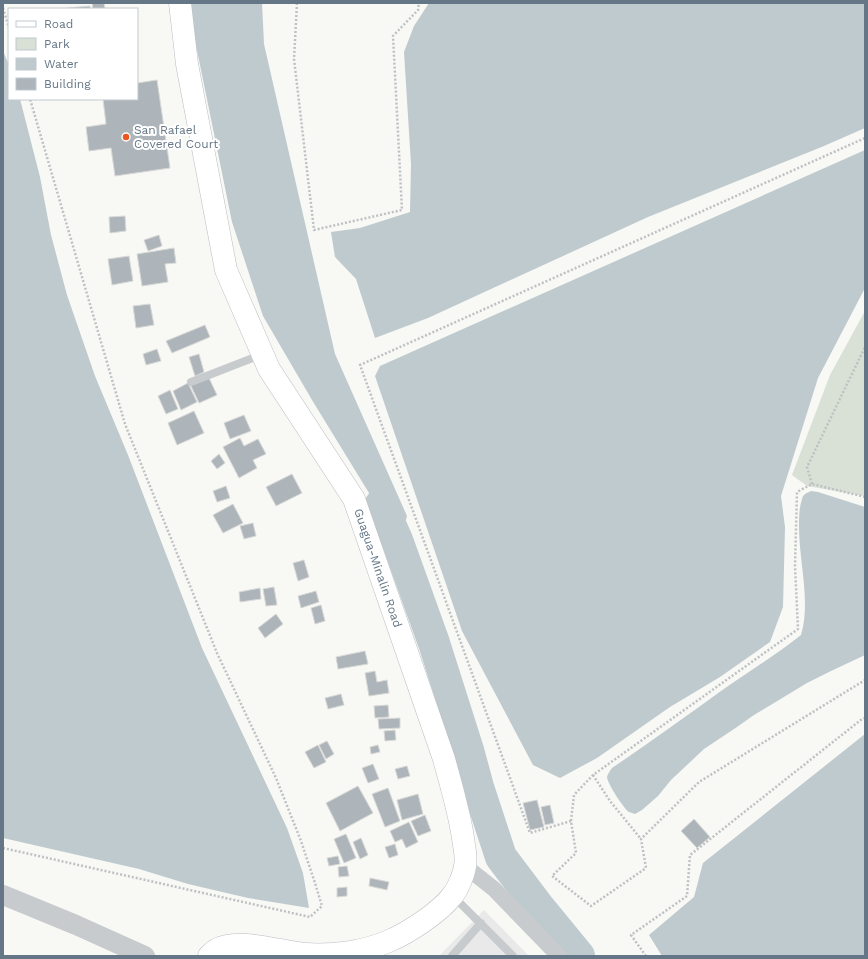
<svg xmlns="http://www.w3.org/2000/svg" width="868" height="959" viewBox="0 0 868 959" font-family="'Work Sans',sans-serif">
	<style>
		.built { fill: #e8e9e8 }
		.green { fill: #d9e0d5 }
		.water { fill: #bfcace }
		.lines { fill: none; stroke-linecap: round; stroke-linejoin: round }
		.river { stroke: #bfcace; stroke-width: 32 }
		.building { fill: #adb5bb; stroke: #d9d9d7 }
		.secondary-casing { stroke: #b9bec3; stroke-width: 23 }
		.path { stroke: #bec1c3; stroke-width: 2.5; stroke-dasharray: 2 2; stroke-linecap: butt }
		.service { stroke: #c7cbce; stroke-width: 8 }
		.minor { stroke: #c7cbce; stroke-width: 16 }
		.tertiary { stroke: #c7cbce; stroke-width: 20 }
		.secondary { stroke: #fff; stroke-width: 22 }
		.poi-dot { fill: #ea5522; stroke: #fff; stroke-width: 1.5 }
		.labels { text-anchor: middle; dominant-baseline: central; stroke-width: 4; stroke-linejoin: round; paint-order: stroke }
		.poi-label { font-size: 12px; fill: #657787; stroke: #fff; text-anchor: start }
		.street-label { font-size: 12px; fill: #657787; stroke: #fff }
	</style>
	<rect width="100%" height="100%" fill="#f8f8f5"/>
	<path class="built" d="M484,910l45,46h-90z"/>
	<path class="green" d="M865,311v185l-58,-10 -15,-11 38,-100z"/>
	<path class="water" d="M190,3h72l2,41 71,310 72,162 -12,41 -26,-64 -57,-93 -49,-84 -31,-94 -42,-206z
		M429,3h436v125l-41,18 -176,71 -220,101 -53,20 -19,-59 -21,-22 -4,-25 29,-4 50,-16 1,-48 -7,-112 10,-26z
		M3,51l6,14v34h11l20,78 11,58 16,60 28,81 33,79 74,193 85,180 16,45 6,35 -61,-10 -60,-14 -49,-15 -136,-31z
		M865,150v138l-47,90 -37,118 4,31 -2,80 -13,35 -50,35 -50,30 -73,51 -37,20 -27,-13 -71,-134 -87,-255 5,-10z
		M811,491l7,1 47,15v148l-36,17 -22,11 -53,32 -17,12 -33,22 -33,31 -13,16 -16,14 -7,4c-2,-1 -4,-1 -6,-2 -5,-3 -22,-29 -22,-35 1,-4 3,-6 5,-9 37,-25 73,-51 109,-77 27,-19 55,-36 80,-56 10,-33 -2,-73 -2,-108 0,-9 0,-19 3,-28 1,-5 5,-6 9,-8z
		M865,734v222h-203l-13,-21 45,-38 9,-34z"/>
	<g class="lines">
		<path class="river" d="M381,504l16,36 37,103 34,107 10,37 23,70 37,49 41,50"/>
	</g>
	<path class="building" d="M92,3h12l1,6h-12z
		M90,6v3h-23v-1z
		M157,80l13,88 -55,8 -4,-28 -22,3 -3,-24 20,-3 -3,-25h34v-16z
		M125,216l1,15 -16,2 -1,-16z
		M159,235l3,11 -14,5 -4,-11z
		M174,248l2,15 -11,1 3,18 -26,4 -5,-32z
		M129,256l4,25 -21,4 -4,-26z
		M150,304l4,21 -18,3 -3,-22z
		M205,325l5,12 -38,16 -6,-12z
		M157,349l4,12 -15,4 -3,-11z
		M199,354l5,18 -9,4 -6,-19z
		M208,376l9,19 -18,8 -9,-19z
		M188,383l9,19 -16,8 -8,-19z
		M170,390l8,19 -12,5 -8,-18z
		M194,411l10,22 -27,12 -9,-22z
		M244,415l7,16 -21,8 -6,-16z
		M240,438l4,8 14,-7 8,15 -13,6 4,8 -18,10 -16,-31z
		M219,454l6,9 -8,6 -6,-8z
		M292,474l10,19 -26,13 -10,-19z
		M226,486l4,12 -13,4 -4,-11z
		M233,504l10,19 -20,10 -10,-18z
		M253,523l3,13 -12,3 -4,-13z
		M304,560l5,17 -11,4 -5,-18z
		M274,587l3,18 -11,1 -3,-17z
		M260,588l1,11 -21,3 -1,-10z
		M316,591l3,11 -18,6 -3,-12z
		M321,605l4,16 -10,3 -4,-16z
		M276,614l7,10 -18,14 -7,-10z
		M365,651l3,13 -30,5 -2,-12z
		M375,671l2,11 10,-2 2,13 -20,3 -4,-23z
		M341,694l3,11 -16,4 -3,-11z
		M388,705l1,12 -14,1 -1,-12z
		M400,718v10l-21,1 -1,-10z
		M395,730l1,10 -11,1 -1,-10z
		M327,741l7,13 -8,5 -7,-14z
		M318,745l8,17 -12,6 -9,-16z
		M378,745l2,7 -9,2 -1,-7z
		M373,764l6,15 -11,4 -6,-15z
		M407,766l3,10 -12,3 -3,-10z
		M358,786l15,27 -33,18 -14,-28z
		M388,788l12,33 -15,6 -13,-33z
		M418,794l5,20 -21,6 -5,-20z
		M537,800l7,27 -14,3 -7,-27z
		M550,805l4,18 -9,2 -4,-18z
		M425,815l6,16 -13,5 -7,-15z
		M694,819l16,18 -13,11 -16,-17z
		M409,822l9,20 -12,6 -4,-9 -7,3 -5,-11z
		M346,834l10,24 -12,5 -10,-24z
		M361,838l7,17 -8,4 -7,-17z
		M395,844l3,11 -9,3 -4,-11z
		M338,856l2,8 -11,2 -2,-8z
		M347,866l2,10 -10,1 -1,-10z
		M370,878l19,4 -2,8 -18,-4z
		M347,887v9l-10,1v-9z"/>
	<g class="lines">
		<defs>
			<path id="secondary" d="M180,3l7,61 39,206 43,99 85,130 90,260c7,26 15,52 19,79 1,9 4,19 2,28 -1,8 -7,23 -13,30 -12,16 -44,37 -63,45 -25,11 -57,15 -84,13 -24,-2 -68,-17 -89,-4 -3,2 -5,4 -7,6"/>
		</defs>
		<use href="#secondary" class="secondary-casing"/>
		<path class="path" d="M297,3l-3,56 20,171 88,-20 -9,-174 25,-26 1,-7
			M3,8l6,20
			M812,484l-5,-17 58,-120
			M865,497l-53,-13 -15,8 -2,74 3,63 -205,146 -19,20 -3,26 5,32 -24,23 39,30 55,-38 -5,-29 58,-57 166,-102
			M593,775l17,26 31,38
			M571,821l-41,12 -170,-468 505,-227
			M3,848l307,69 12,-11 -7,-23 -14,-42 -25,-63 -59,-125 -92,-229 -95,-325
			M646,956l-15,-21 56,-39 3,-41 172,-136 3,-1"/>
		<path class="service" d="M191,382l72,-28
			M453,896l60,60
			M452,956l29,-33"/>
		<path class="minor" d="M465,866l29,23 65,67"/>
		<path class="tertiary" d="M3,895l73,30 69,31"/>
		<use href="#secondary" class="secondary"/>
	</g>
	<circle class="poi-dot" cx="126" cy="137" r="4"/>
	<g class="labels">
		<g class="poi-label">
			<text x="134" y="130">San Rafael<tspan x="134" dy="14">Covered Court</tspan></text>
		</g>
		<g class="street-label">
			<text transform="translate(378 568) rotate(71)">Guagua-Minalin Road</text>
		</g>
	</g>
	<rect width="868" height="959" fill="none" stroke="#657787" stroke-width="8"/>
	<rect x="8" y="8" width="130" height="92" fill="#ffffff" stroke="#c1c9cf"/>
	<rect x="16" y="21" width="20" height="6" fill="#ffffff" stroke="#c1c9cf"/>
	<text x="44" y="28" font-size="12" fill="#657787">Road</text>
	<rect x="16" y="38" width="20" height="12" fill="#d9e0d5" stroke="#c1c9cf"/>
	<text x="44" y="48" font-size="12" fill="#657787">Park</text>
	<rect x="16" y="58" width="20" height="12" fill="#bfcace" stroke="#c1c9cf"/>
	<text x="44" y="68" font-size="12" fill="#657787">Water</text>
	<rect x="16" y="78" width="20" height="12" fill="#adb5bb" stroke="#c1c9cf"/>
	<text x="44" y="88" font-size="12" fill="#657787">Building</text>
</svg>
